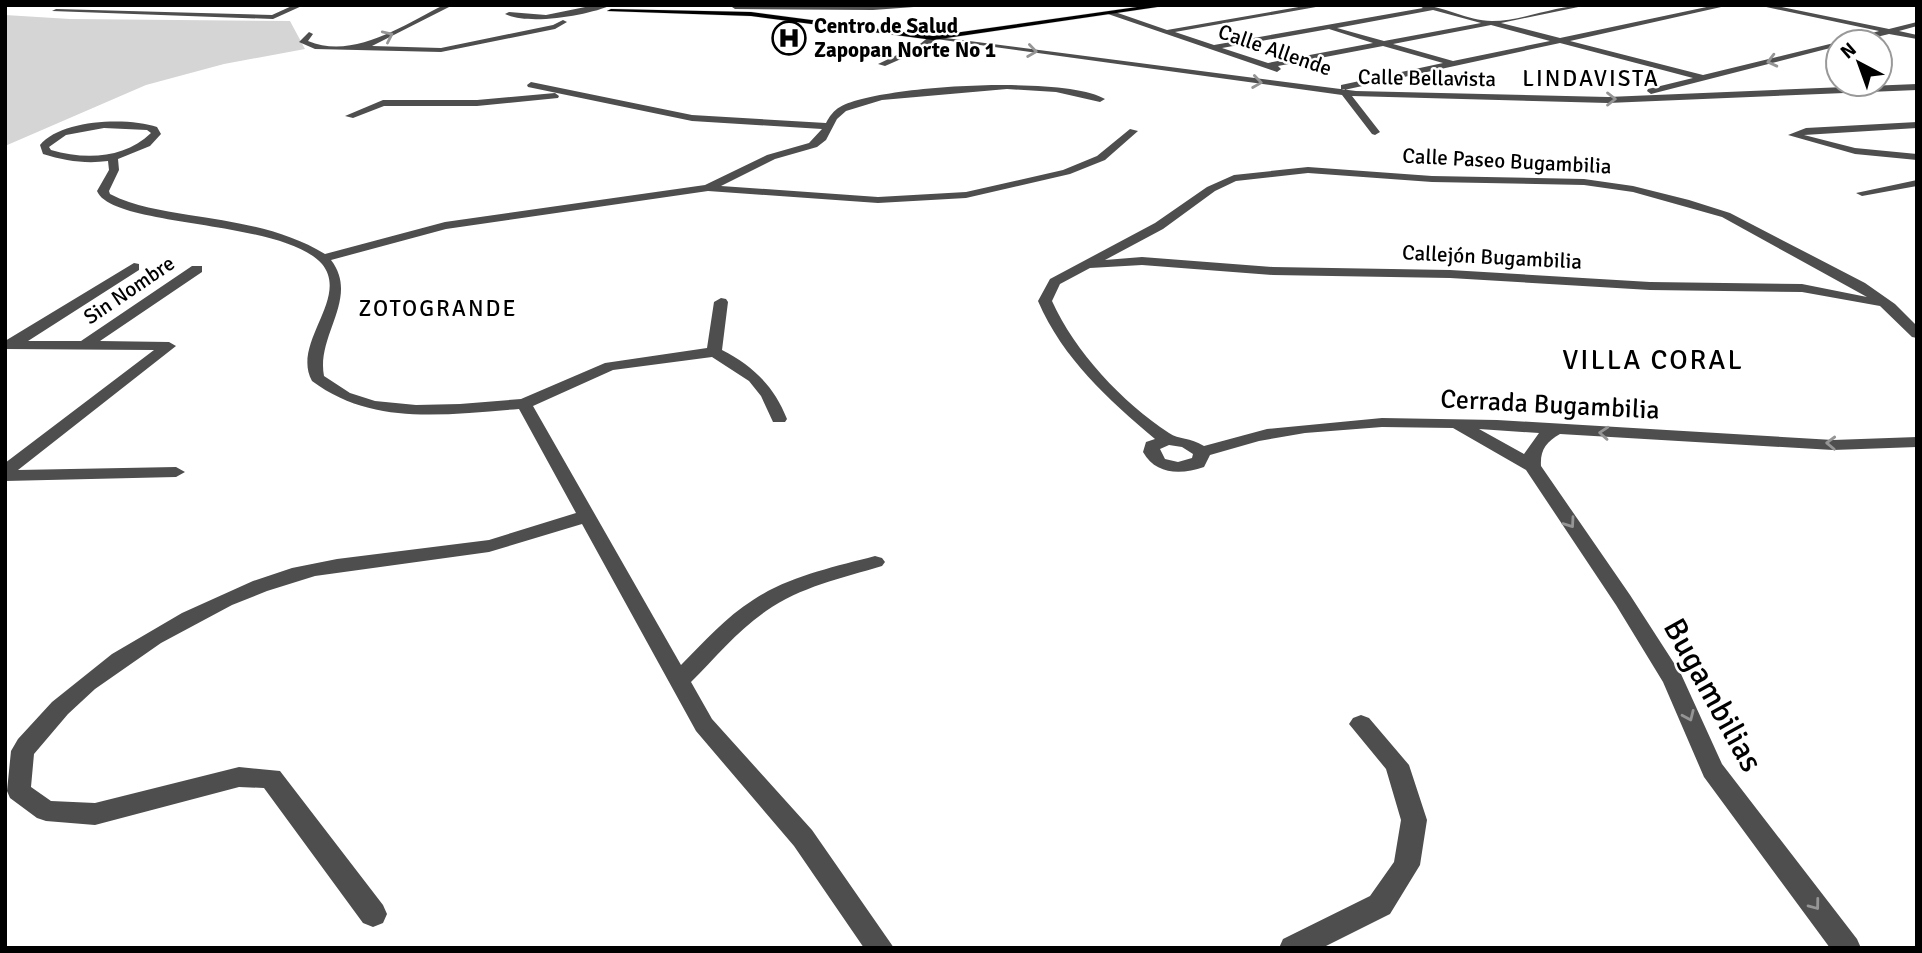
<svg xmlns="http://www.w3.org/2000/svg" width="1922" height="953" viewBox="0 0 1922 953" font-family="Signika,sans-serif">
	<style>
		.green { fill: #d5d5d5 }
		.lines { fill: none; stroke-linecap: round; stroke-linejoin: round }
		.major-casing { stroke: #dbdbdb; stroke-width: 1 }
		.minor { fill: #4e4e4e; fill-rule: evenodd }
		.major { fill: #000; fill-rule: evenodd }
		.oneway { stroke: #959595 }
		.labels { text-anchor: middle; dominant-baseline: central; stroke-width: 5; stroke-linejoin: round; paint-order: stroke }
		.far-poi-label { font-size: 21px; font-weight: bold; fill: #000; stroke: #fff; text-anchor: start }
		.far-street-label { font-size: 21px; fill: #000; stroke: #fff }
		.far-neighbourhood-label { font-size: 23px; letter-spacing: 2px; fill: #000; stroke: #fff }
		.street-label { font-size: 26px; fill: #000; stroke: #fff }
		.neighbourhood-label { font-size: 28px; letter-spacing: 2px; fill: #000; stroke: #fff }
		.near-street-label { font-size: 32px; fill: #000; stroke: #fff }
	</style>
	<rect width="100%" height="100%" fill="#fff"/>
	<path class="green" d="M5,15l65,4 220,2 15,28 -81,15 -78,21 -141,61z"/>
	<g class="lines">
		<defs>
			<path id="major" d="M1151,5h20l-238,35 -182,-24 -144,-5 4,-2 140,3 182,24z"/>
		</defs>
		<use href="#major" class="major-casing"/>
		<path class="minor" d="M294,5h10l-31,14 -221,-8 4,-2 216,6z
			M444,5h9l-81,41 69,2 112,-23 10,-5 4,2 -12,7 -114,23 -126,-3 -16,-7 10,-10 4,2 -5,7c46,19 95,-16 136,-36z
			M595,5h17c-23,10 -83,21 -107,9l4,-2 37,3z
			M734,5h207l-68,5 -138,-1 -3,-2z
			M1310,5h17l-152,27 39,13 209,-37 -5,-3c25,0 49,16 74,16 30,0 64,-16 96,-16l-87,18 59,15 156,-33h14l-160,36 133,34 135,-33h1l-1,4 -187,48 -4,-3 1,-2 45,-11 -133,-35 -216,47 -3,-1v-4l102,-22 -60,-17 -105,20 3,3 -4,3 -169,-58 7,-2 52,18zM1433,10l48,13 -97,18 -47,-13zM1491,25l59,16 -97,20 -60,-17zM1329,29l44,14 -105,20 -46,-15z
			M1757,5h15l117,24 28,-7v4l-18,5 18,4v4l-28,-5 -33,8h-13l36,-11z
			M930,36l426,55 252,6 309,-13v6l-309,13 -256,-7 28,36 -5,3 -3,-1 -30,-39 -406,-56 -10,9 -41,18 -7,-2 42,-20z
			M531,82l161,33 134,8c3,-6 8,-13 14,-16 39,-22 226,-32 265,-8l-5,3 -44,-10 -49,-3 -125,11 -36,11 -9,8 -11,21 -9,7 -42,12 -54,27 157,11 88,-5 97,-22 34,-14 33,-27 8,2 -33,29 -35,14 -104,24 -88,5 -170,-12 -262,38 -115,31c29,38 -15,75 -7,116l26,17 25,8 41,4 44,-1 61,-5 84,-36 102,-15 7,-46 7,-4 5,1 2,3 -6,48c31,16 52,36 65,69l-2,3h-12l-12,-26 -12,-15 -37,-24 -99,13 -80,36 148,259c23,-23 45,-48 72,-65 36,-24 81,-33 122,-44l7,2 3,4 -3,4c-40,12 -82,21 -116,45 -29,20 -51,47 -75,71l21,37 100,111 82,118h-30l-70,-102 -98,-115 -114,-207 -93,28 -174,24 -48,15 -35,14 -71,38 -66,46 -27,25 -34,40 -3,33 20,14 44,2 144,-36 41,4 103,134 4,9 -4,9 -10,4 -10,-4 -99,-135 -25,-1 -144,38 -49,-4 -9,-3 -27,-20 -3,-7 4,-40 7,-12 34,-37 60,-48 70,-41 71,-32 39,-13 45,-9 152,-19 87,-27 -57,-104c-73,5 -145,18 -207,-28 -21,-38 38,-83 10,-117 -40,-45 -210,-36 -225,-73l12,-21 -1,-9c-22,3 -43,0 -65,-7l-3,-9c21,-26 88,-28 117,-18l4,7 -11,12 -32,13 1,11 -10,21 1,3c25,13 51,16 79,21 46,7 95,14 136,39l120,-32 260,-37 62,-30 42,-12 13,-14 -130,-8 -164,-34 -1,-2zM104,128l43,2 4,3c-27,26 -66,27 -100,17l-2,-3 17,-12z
			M555,93l4,3 -1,2 -81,8h-93l-31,12 -8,-2 38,-16h94z
			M1917,122v6l-113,7 51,13 62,6v6l-62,-6 -67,-19 18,-7z
			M1308,167l124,9 152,3 49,7 56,14 41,13 135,70 30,21 22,22v12l-5,-1 -32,-31 -78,-14 -152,-2 -200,-12 -177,-3 -131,-10 -52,3 -30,16 -8,17c23,51 70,101 117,132 10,7 21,4 35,13l63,-17 115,-11 115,2 336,20 84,-3v10l-84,3 -273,-16c-14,8 -20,16 -19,32l89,129 51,79 41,90 135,175 4,9h-31l-126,-171 -41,-95 -47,-77 -90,-135 -73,-42 -71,-1 -77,6 -46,8 -49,14 -6,12c-23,8 -48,8 -61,-15l3,-10 9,-3c-47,-40 -92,-80 -117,-138l12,-22 105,-56 52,-36 27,-12zM1308,173l124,9 152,3 49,7 89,25 145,80 -65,-13 -152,-2 -200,-12 -177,-3 -131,-10 -37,3 58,-31 52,-38 21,-10zM1479,429l60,4 -15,21zM1169,445l13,2 11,7 -1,4 -14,4 -13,-3 -5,-10z
			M1917,180v6l-55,10 -6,-3z
			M134,263l5,1v6l-111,71h53l111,-75h10v6l-102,69 69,1 7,4 -158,124 158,-3 9,5 -9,5 -171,4v-18l149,-113 -149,-1v-8z
			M1361,715l8,3 40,47 18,55 -7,45 -30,49 -68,34h-43l4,-9 87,-43 24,-34 7,-42 -15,-51 -37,-45 4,-6z"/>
		<use href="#major" class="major"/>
	</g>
	<defs><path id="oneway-chevron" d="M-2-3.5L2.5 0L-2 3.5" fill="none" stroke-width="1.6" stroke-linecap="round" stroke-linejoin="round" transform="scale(1.75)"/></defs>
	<g class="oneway">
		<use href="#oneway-chevron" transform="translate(388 36) rotate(-25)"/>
		<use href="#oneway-chevron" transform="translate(1032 51) rotate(8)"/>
		<use href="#oneway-chevron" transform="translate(1772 61) rotate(166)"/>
		<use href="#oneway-chevron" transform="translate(1257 82) rotate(8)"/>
		<use href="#oneway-chevron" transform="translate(1611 99)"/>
		<use href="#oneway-chevron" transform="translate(1604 433) rotate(-176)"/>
		<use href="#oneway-chevron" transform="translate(1831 443) rotate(-178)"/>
		<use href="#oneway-chevron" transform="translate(1570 523) rotate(55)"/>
		<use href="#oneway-chevron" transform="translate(1689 716) rotate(66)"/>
		<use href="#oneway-chevron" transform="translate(1815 905) rotate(53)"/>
	</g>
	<defs>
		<symbol id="hospital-ring" viewBox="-11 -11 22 22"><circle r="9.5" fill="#fff" stroke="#000" stroke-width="1.5"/><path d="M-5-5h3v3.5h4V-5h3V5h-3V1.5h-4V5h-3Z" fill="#000"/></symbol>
	</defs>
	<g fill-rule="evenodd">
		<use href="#hospital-ring" x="770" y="19" width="38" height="38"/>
	</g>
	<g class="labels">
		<g class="far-poi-label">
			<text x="814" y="26">Centro de Salud<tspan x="814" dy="24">Zapopan Norte No 1</tspan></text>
		</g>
		<g class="far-street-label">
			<text transform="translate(1275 50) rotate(19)">Calle Allende</text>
			<text transform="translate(1427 78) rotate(1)">Calle Bellavista</text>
			<text transform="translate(1507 161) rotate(3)">Calle Paseo Bugambilia</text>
			<text transform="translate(1492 257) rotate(3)">Callejón Bugambilia</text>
			<text transform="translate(129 290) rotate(-34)">Sin Nombre</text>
		</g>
		<g class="far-neighbourhood-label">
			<text x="1591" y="78">LINDAVISTA</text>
			<text x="438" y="308">ZOTOGRANDE</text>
		</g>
		<g class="street-label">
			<text transform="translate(1550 405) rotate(3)">Cerrada Bugambilia</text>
		</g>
		<g class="neighbourhood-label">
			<text x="1653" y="360">VILLA CORAL</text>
		</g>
		<g class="near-street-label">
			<text transform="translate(1713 695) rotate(61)">Bugambilias</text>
		</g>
	</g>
	<rect width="1922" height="953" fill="none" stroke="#000000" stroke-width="14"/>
	<g transform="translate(1859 63) rotate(319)"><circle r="33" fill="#ffffff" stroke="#999999" stroke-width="2"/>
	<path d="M0-5L12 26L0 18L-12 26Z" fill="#000000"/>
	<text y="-10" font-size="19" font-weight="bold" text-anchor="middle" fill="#000000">N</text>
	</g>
</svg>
